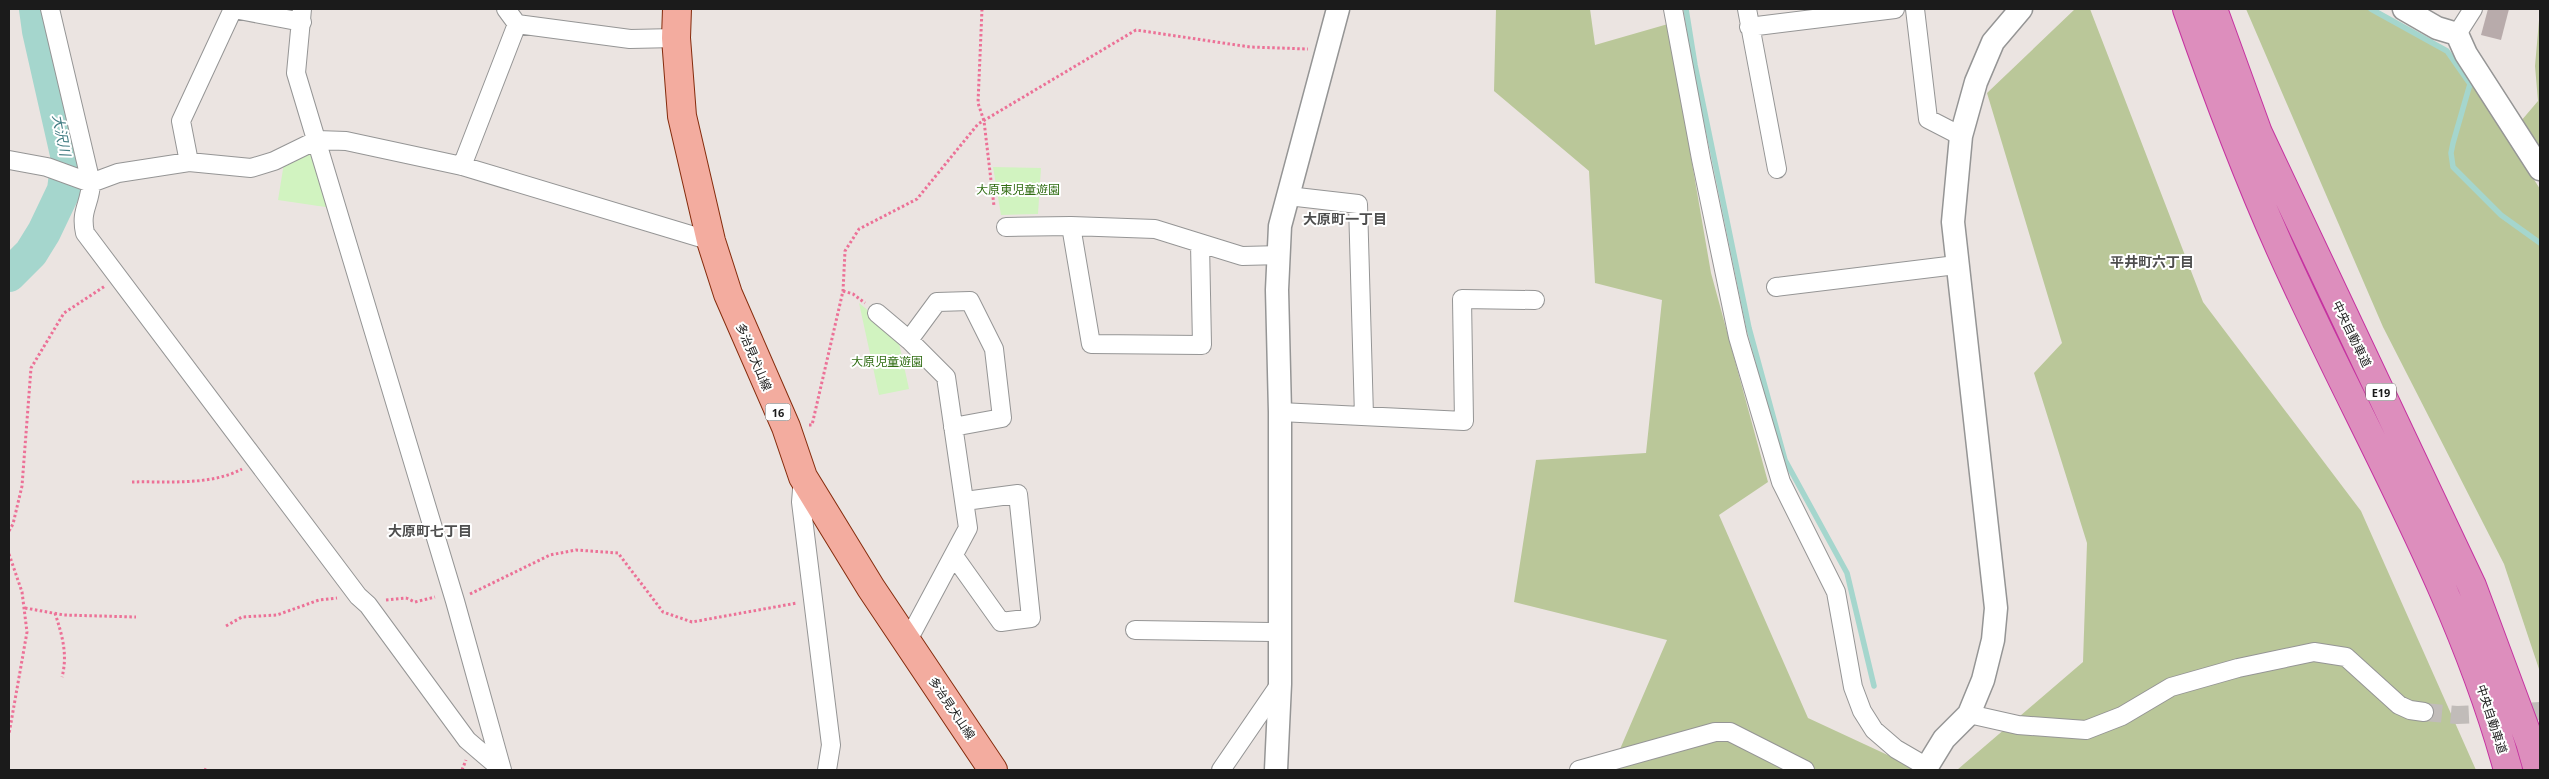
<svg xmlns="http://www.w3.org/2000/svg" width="2549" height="779" viewBox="0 0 2549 779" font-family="'Noto Sans','Noto Sans JP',sans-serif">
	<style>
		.forest { fill: #bac799 }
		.park { fill: #d1f3c0 }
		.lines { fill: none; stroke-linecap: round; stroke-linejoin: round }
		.stream { stroke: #a5d6cd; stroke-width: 5.5 }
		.river { stroke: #a5d6cd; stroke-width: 34 }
		.building { fill: #b8abab }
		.minor-tunnel { stroke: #c1bcb9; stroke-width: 18; stroke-dasharray: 18 9; stroke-linecap: butt }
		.minor-casing { stroke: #959595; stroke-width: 20 }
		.tertiary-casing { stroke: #959595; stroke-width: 25 }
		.primary-casing { stroke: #852c0d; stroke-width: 30 }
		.motorway-casing { stroke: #c532a0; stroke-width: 30 }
		.path { stroke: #ec7197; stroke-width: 3; stroke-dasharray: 2.5 2.5; stroke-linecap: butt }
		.minor { stroke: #fff; stroke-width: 18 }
		.tertiary { stroke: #fff; stroke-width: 22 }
		.primary { stroke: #f3ac9f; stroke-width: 28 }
		.motorway { stroke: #dd8ebd; stroke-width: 28 }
		.labels { text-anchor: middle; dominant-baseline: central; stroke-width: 4; stroke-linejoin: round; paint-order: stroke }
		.shield { fill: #fff; stroke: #5f5f5f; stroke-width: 1 }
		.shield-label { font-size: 11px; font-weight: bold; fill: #1b1b1b }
		.park-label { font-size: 12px; fill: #316d14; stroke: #fff }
		.street-label { font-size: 12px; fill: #1b1b1b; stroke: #fff }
		.water-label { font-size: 14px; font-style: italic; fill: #447e84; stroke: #fff }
		.neighbourhood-label { font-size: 14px; font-weight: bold; fill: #4e4e4e; stroke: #fff }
	</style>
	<rect width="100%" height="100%" fill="#ebe4e1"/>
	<path class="forest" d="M1496,9h94l5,36 73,-21 43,249 57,209 -49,33 89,203 112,52h-309l56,-130 -153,-38 22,-142 110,-7 16,-153 -67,-17 -6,-112 -95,-80z
		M2075,9h15l113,293 158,209 115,259h-519l126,-108 4,-119 -53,-170 28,-30 -75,-250z
		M2246,9h123l26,12 51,30 34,44 60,94v483l-36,-108 -121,-237z
		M2540,9v139l-19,-27 17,-20 -3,-35z"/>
	<path class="park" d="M316,149l16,59 -54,-8 6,-37z
		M993,167l48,1 -3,46 -37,1z
		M859,303l38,31 12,55 -30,6z"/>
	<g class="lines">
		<path class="stream" d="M1686,9l9,56 54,263 36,132 62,113 27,113
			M2371,9l76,42 23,33 -17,59 -2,10 2,14 48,48 39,28"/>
		<path class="river" d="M9,275l22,-22 13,-21 20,-42 4,-31 -29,-128 -3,-22"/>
	</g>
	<path class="building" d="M2488,9h21l-8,31 -20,-5z"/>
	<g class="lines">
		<path class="minor-tunnel" d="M2424,712l33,3 83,-4"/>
		<defs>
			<path id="minor" d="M50,9l41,174c-1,22 -11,27 -6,50l273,363 10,9 99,135 34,29
				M234,9l68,13
				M302,9l-6,64 159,528 47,169
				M506,9l11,15 113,15 46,-1
				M1673,9l28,150 37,178 43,145 55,110 17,95 9,24 12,19 22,19 31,18
				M1747,9l30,160
				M1915,9l13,110 33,17
				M1749,27l146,-18
				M2457,34l16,-25
				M9,160l38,7 44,16 27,-10 71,-11 62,6 23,-7 43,-21 29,1 116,25 249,75
				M189,162l-8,-41 52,-112
				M462,166l55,-142
				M1288,196l70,8 6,212
				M1071,226l20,118 111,1 -2,-102
				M1006,227l65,-1 84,3 87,27 37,-1
				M1776,287l180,-22
				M877,313l32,27 37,37 22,151 -61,114
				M909,340l28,-38 33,-1 24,48 8,69 -49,9
				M1280,412l184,9 -2,-122 73,1
				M803,478l-2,24 30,243 -4,25
				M954,556l47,66 30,-4 -13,-124 -53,7
				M1135,630l145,2
				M1969,714l49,11 68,5 36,-14 49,-29 67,-19 76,-16 32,5 53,48 11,5 14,2
				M1221,770l59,-86
				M1579,770l136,-38h15l75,38"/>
			<path id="tertiary" d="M2404,9l33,19 20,6 9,20 74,115
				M1276,770l4,-86v-272l-3,-122 3,-64 58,-217
				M1925,770l19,-31 25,-25 14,-34 10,-40 3,-32 -43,-386 8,-86 15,-54 17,-40 28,-33"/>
			<path id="primary" d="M677,9l-1,29 6,78 29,125 17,53 58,133 17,50 68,111 122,182"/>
			<path id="motorway" d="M2187,9c32,92 67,185 109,274 74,161 165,315 212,487
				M2213,9l45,124 214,453 58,156 8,28"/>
		</defs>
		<use href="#minor" class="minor-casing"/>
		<use href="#tertiary" class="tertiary-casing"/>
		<use href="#primary" class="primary-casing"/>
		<use href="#motorway" class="motorway-casing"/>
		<path class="path" d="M982,9l-4,94 6,18 10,85
			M843,291l10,3 12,9
			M809,425h3l31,-134 2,-40 14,-22 58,-30 61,-75 158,-94 114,17 58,2
			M132,482c35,-1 78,4 110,-13
			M9,531l4,-7 9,-38 9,-118 33,-55 41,-27
			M9,554l13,38 5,40 -18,102
			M470,594l80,-39 26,-5 42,3 45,59 29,10 105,-19
			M386,600l20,-2 9,4 20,-5
			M25,608l39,7 72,2
			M55,613c7,22 13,41 7,64
			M226,626l16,-9 35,-2 42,-15 18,-2
			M204,769l2,1
			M462,770l4,-10"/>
		<use href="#minor" class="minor"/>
		<use href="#tertiary" class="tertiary"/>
		<use href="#primary" class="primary"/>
		<use href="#motorway" class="motorway"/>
	</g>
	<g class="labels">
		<g class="shield">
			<rect x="2366" y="383.5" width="30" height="17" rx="4"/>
			<rect x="765.5" y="403.5" width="25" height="17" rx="4"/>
		</g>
		<g class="shield-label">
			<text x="2381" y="392">E19</text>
			<text x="778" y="412">16</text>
		</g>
		<g class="park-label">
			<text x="1018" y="189">大原東児童遊園</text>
			<text x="887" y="361">大原児童遊園</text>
		</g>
		<g class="street-label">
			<text transform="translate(2352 334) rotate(64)">中央自動車道</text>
			<text transform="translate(754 357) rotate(67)">多治見犬山線</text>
			<text transform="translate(952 708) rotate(56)">多治見犬山線</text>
			<text transform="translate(2492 719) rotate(72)">中央自動車道</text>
		</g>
		<g class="water-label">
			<text transform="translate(62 135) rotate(79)">大沢川</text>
		</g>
		<g class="neighbourhood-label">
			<text x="1345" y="218">大原町一丁目</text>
			<text x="2152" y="261">平井町六丁目</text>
			<text x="430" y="530">大原町七丁目</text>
		</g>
	</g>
	<rect width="2549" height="779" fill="none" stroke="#1b1b1b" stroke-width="20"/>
</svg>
